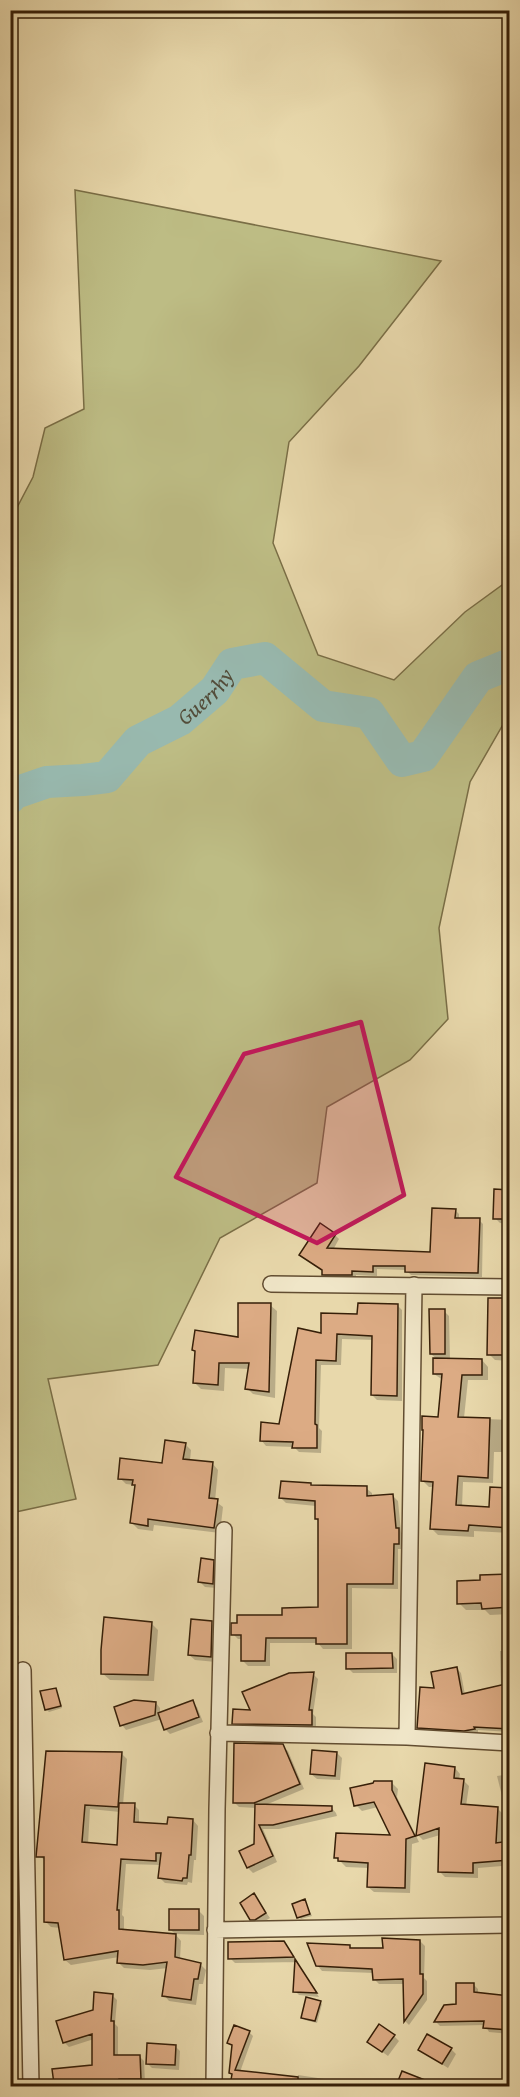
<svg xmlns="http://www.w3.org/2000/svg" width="520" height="2097" viewBox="0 0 520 2097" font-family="'Gentium Book Plus',serif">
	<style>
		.green { fill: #bdbc84; stroke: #7a6e46; stroke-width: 1.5 }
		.shadow { fill: #0003; fill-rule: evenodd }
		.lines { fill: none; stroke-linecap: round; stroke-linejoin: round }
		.river { stroke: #98b9af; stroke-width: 32 }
		.building { fill: #dcab84; stroke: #361f08; stroke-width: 1.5 }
		.minor-casing { stroke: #624d31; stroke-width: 18 }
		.minor { stroke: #f0e6c8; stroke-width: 15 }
		.marked { fill: #c2185b; fill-opacity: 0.2; stroke: #c2185b; stroke-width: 4.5; stroke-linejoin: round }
		.labels { text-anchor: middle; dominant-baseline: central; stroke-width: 4.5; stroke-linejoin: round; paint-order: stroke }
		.water-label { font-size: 22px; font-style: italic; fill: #534d3a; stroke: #f0e6c8 }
	</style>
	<rect width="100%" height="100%" fill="#e8d8ab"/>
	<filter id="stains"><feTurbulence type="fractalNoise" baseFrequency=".00333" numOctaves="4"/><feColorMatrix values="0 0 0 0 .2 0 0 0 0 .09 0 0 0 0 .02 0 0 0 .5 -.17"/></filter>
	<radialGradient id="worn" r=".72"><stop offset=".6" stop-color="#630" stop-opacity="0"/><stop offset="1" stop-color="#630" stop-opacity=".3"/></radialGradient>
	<path class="green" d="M75,190l366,71 -82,105 -70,76 -16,101 45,112 76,25 71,-68 44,-32v134l-39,68 -31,146 9,91 -38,41 -83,47 -10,76 -97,55 -62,127 -110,14 28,120 -65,14v-994l22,-42 12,-49 39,-19z"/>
	<path class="shadow" d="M510,1191v33l-10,-1 -5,-5z
		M455,1210l4,4v5l20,1 4,4 -1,53 -71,-2 -5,-5 -29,-1v7l-21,-1v4h-28l-5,-5v-3l-22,-16 34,-20 4,4 -6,11 99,3z
		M510,1300v61l-15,-1 -6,-6z
		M270,1305l7,6 -2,87 -22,-4 -6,-6 3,-19 -25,-1 -1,23 -23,-2 -6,-6 2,-30 -4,-3 46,-12z
		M397,1305l5,5v91l-25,-1 -5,-5 2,-55 -32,-1 -1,26h-20l-2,63 3,3 -1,22 -22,-1 -5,-5 -28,-1 -5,-6 20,-15 41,-91 37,-18z
		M444,1311l5,5 1,44h32l6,7v13h-20l-4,38 46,2v32h-16l-1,31 -30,-1 -1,25 28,1 20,-18v43l-36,-2v6l-36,-2 -6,-6 2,-42h-5l-6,-6 16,-62 4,-39 -9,-6 4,-14 -7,-6z
		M185,1444l6,6 -1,11 22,2 6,7 -3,31 8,6 -3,26 -66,-8 -1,6 -15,-2 -6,-6 3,-38 -9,-1 -6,-6 43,-13z
		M311,1485l2,1 53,2 6,5v4l21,-1 5,5 3,31 3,3v14h-6v40l-46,-1v61h-29l-5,-6h-48v23h-22l-6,-6v-21h-4l-5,-5 50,-17 37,-8v-87l-4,-3v-13l-30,-3 -5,-5z
		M505,1548h5v66l-20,1 -5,-5h-19l-7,-7 47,-28z
		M213,1561l5,5 -1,22 -12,-1 -5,-5z
		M10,1608l9,8 -2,19h-7z
		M151,1623l7,7 -4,51 -44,-1 -7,-6z
		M211,1623l5,5v34l-21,-2 -6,-5z
		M500,1651h10v81l-32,-2v3l-10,1 -46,-3 -4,-4 18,-37 21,-21 4,4 4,22 36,-9z
		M392,1654l5,5v14h-44l-5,-5z
		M313,1674l5,5 -5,35 3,3v13l-78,-2 -5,-5z
		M56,1689l6,19 -13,4 -3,-3z
		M192,1702l5,5 6,15 -33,12 -5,-5 -3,-10 -36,11 -4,-5 34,-22 4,5v5z
		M282,1746l6,5 16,38 -41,17 68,1 5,6 1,3 -58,13h-16l14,33 -24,11 -5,-5 -7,-16 15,-7v-37l-17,-1 -5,-5z
		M337,1753l5,5 -2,22 -23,-1 -6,-5z
		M122,1754l5,5 -4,46h11l5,5v14l30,2 24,-6 5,6 -2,34h-2l-2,23 -4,-1 -1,3 -22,-2 -5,-5 1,-13 -35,-1 -4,51 2,2v14l52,4 5,6 -1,18 20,5 6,6 -3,14h-4l-3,21 -27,-4 -5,-6 4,-27 -18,2 -26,-2 -6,-6 1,-5 -48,8 -6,-5 -5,-32 -9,-1 -5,-5v-61l-8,-6zM90,1809l30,3 -2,35 -30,-3z
		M455,1768l5,6 -1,6h4l6,6 -3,20 31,2 6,6 -1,30 8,-1v31l-8,-6v-2l-24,2v10l-33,-1 -6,-6 1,-36 -17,5 -5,-5z
		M510,1774v35h-1l-5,-5 -7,-28z
		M392,1783l6,6 -1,8 22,45 -7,2 -2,49 -36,-1 -6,-5 1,-19 -23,-1 -10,-10 57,-20 -15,-30 -16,4 -6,-6z
		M10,1837l3,3v19h-3z
		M254,1895l16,23 -10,6h-3l-5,-5z
		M305,1901l7,15 -11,3 -2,-2z
		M199,1911l5,5v19l-29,-1 -5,-5z
		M420,1941l5,5 -1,32 3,3v19l-18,25 -4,-4v-37h-26l-5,-5v-6l-52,-2 -5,-6 32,-18 4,3 31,-1z
		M283,1942l15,20 -63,1 -5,-5z
		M297,1962l2,3 20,32 -20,-2 -4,-4z
		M473,1984l5,5v5l32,1v39l-21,-2 -4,-7 -45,1 -4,-4 22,-16z
		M112,1995l5,5 -2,24 3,3v30h22l4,4 1,22h-21v3h-35v-1l-30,1 -4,-3 39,-17v-27l-25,8 -5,-5z
		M320,2002l2,2 -5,19 -12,-3 -2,-3z
		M10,2007l8,5 -2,29 -6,-1z
		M249,2032l4,4 -13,36 56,12 2,-9 33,5 5,6h-104l1,-11 -3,-3 3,-25 -4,-4z
		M394,2036l5,5 -11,15 -14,-10z
		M175,2046l5,5 -1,19 -27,-2 -5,-5z
		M451,2049l5,5 -8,14 -29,-18z
		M403,2073l31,12 1,1h-38z"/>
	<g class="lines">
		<path class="river" id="s1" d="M10,798l2,-4 35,-12 36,-2 24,-3 31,-36 42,-21 35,-30 17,-26 33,-6 58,48 46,7 33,48 21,-5 55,-79 32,-13"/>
	</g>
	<path class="building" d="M494,1189l16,1v29h-17z
		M432,1208l24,1 -1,9h25l-2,55 -73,-1v-6h-32v6l-21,-1v4h-30v-5l-23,-15 21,-32 16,11 -9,14 103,4z
		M488,1298h22v57h-23z
		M238,1303h33l-2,89 -24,-3 4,-26h-30l-1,22 -25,-2 2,-32 -3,-1 3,-20 43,7z
		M358,1303l40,1 -1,92 -26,-1 1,-59 -35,-2 -1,27 -20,-1 -1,64 2,1v23h-25l1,-6 -33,-1 1,-19 18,2 19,-96 23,5v-20l36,1z
		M429,1309h16v45h-15z
		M433,1358l49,1v16h-20l-4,42 32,1 -2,60 -30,-2 -2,29 33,2 1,-20 20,1v40l-41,-3 -1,6 -38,-2 3,-47 -12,-1 2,-51h-1v-14l16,1 4,-43h-9z
		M165,1440l21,3 -3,16 30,3 -4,36 9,1 -4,29 -66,-9v7l-18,-3 5,-38h-3l1,-5 -15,-1 2,-21 42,5z
		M281,1481l30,2v2l56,1v10l26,-2 3,34h3v16h-5l-1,40h-46v60h-31v-6h-50l-1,23h-24v-26h-10v-12h6v-8h45v-7l36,-1v-88h-3v-18l-36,-3z
		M201,1558l13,2 -1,24 -15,-2z
		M510,1574v33l-28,2 -1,-6 -24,1v-23l23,-1v-5z
		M104,1617l48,5 -4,53 -47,-1v-24z
		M191,1619l21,2 -1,36 -23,-2z
		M346,1653h46l1,15 -47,1z
		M457,1667l5,27 48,-11v46l-36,-2 1,2 -11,2 -47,-3 3,-41 14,1 -3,-16z
		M314,1672l-5,38h3v15l-80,-1 1,-15 17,1 -8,-18 47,-19z
		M56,1688l5,18 -16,4 -5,-19z
		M134,1700l22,2 -1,13 -35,11 -6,-19z
		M193,1700l6,17 -35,13 -6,-17z
		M234,1743l49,1 17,40 -46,19h-21z
		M312,1750l25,2 -2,24 -25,-2z
		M46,1751l76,1 -4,55 -33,-2 -3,37 35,3 2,-42h16l-1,19 33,2 1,-7 25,2 -2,36h-2l-2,23h-4l-1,3 -24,-3 3,-25h-5v8l-35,-2 -4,51h2v19l57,5 -1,23 26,6 -3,16h-4l-3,21 -29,-4 5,-34 -24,3 -26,-2 1,-12 -54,9 -6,-37 -14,-1v-65h-8z
		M425,1763l30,4 -1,11 10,1 -3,25 37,3 -2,36 14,-2v19l-37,3v10l-35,-1 1,-44 -23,8z
		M374,1781h18v9l23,46 -9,3 -1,49 -38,-1 1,-24 -30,-2v-3h-4l2,-25 54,2 -16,-33 -20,4 -4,-18 23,-5z
		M255,1804l77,2v5l-59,14h-14l14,31 -26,12 -8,-17 15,-7z
		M254,1893l12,20 -11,7h-5l-10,-17z
		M305,1899l5,15 -13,4 -5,-14z
		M169,1909h30v21h-30z
		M382,1938l38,2v34h3v20l-19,28 -1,-43 -30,1 -1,-11 -56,-3 -9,-23 43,2v3h33z
		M284,1941l10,16 -66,2v-17z
		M295,1959l22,34 -24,-1z
		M456,1983h18v9l36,4v34l-27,-2 1,-7 -50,1 10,-17 12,-1z
		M94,1992l19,2 -2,27h3v34h26l1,24h-22v7h-32v-6l-33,4 -2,-15 40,-4v-31l-29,9 -7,-22 37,-11z
		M306,1997l15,4 -6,20 -14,-3z
		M379,2024l16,11 -13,17 -15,-10z
		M234,2025l16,6 -15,39 63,7v9h-68l2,-12 -3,-1 3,-28 -5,-2z
		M427,2034l25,14 -10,16 -24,-14z
		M147,2043l29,2 -1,20 -29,-1z
		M402,2071l38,15h-44z"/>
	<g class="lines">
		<defs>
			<path id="minor" d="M271,1284l239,3
				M23,1670l8,416
				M218,1733l189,4 103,6
				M407,1737l7,-452
				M215,1930l295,-5
				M214,2086l3,-277 7,-279"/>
		</defs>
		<use href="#minor" class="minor-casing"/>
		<use href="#minor" class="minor"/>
	</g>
	<path class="marked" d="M361,1022l43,173 -87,48 -141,-66 68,-123z"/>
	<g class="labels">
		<g class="water-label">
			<text stroke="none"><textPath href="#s1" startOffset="231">Guerrhy</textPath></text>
		</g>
	</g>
	<rect width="520" height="2097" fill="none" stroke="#e8d8ab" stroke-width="36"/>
	<rect x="12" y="12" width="496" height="2073" fill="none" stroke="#361f08" stroke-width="3"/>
	<rect x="18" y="18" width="484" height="2061" fill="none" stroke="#361f08" stroke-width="1.5"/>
	<rect width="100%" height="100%" filter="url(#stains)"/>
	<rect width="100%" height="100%" fill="url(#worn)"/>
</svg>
